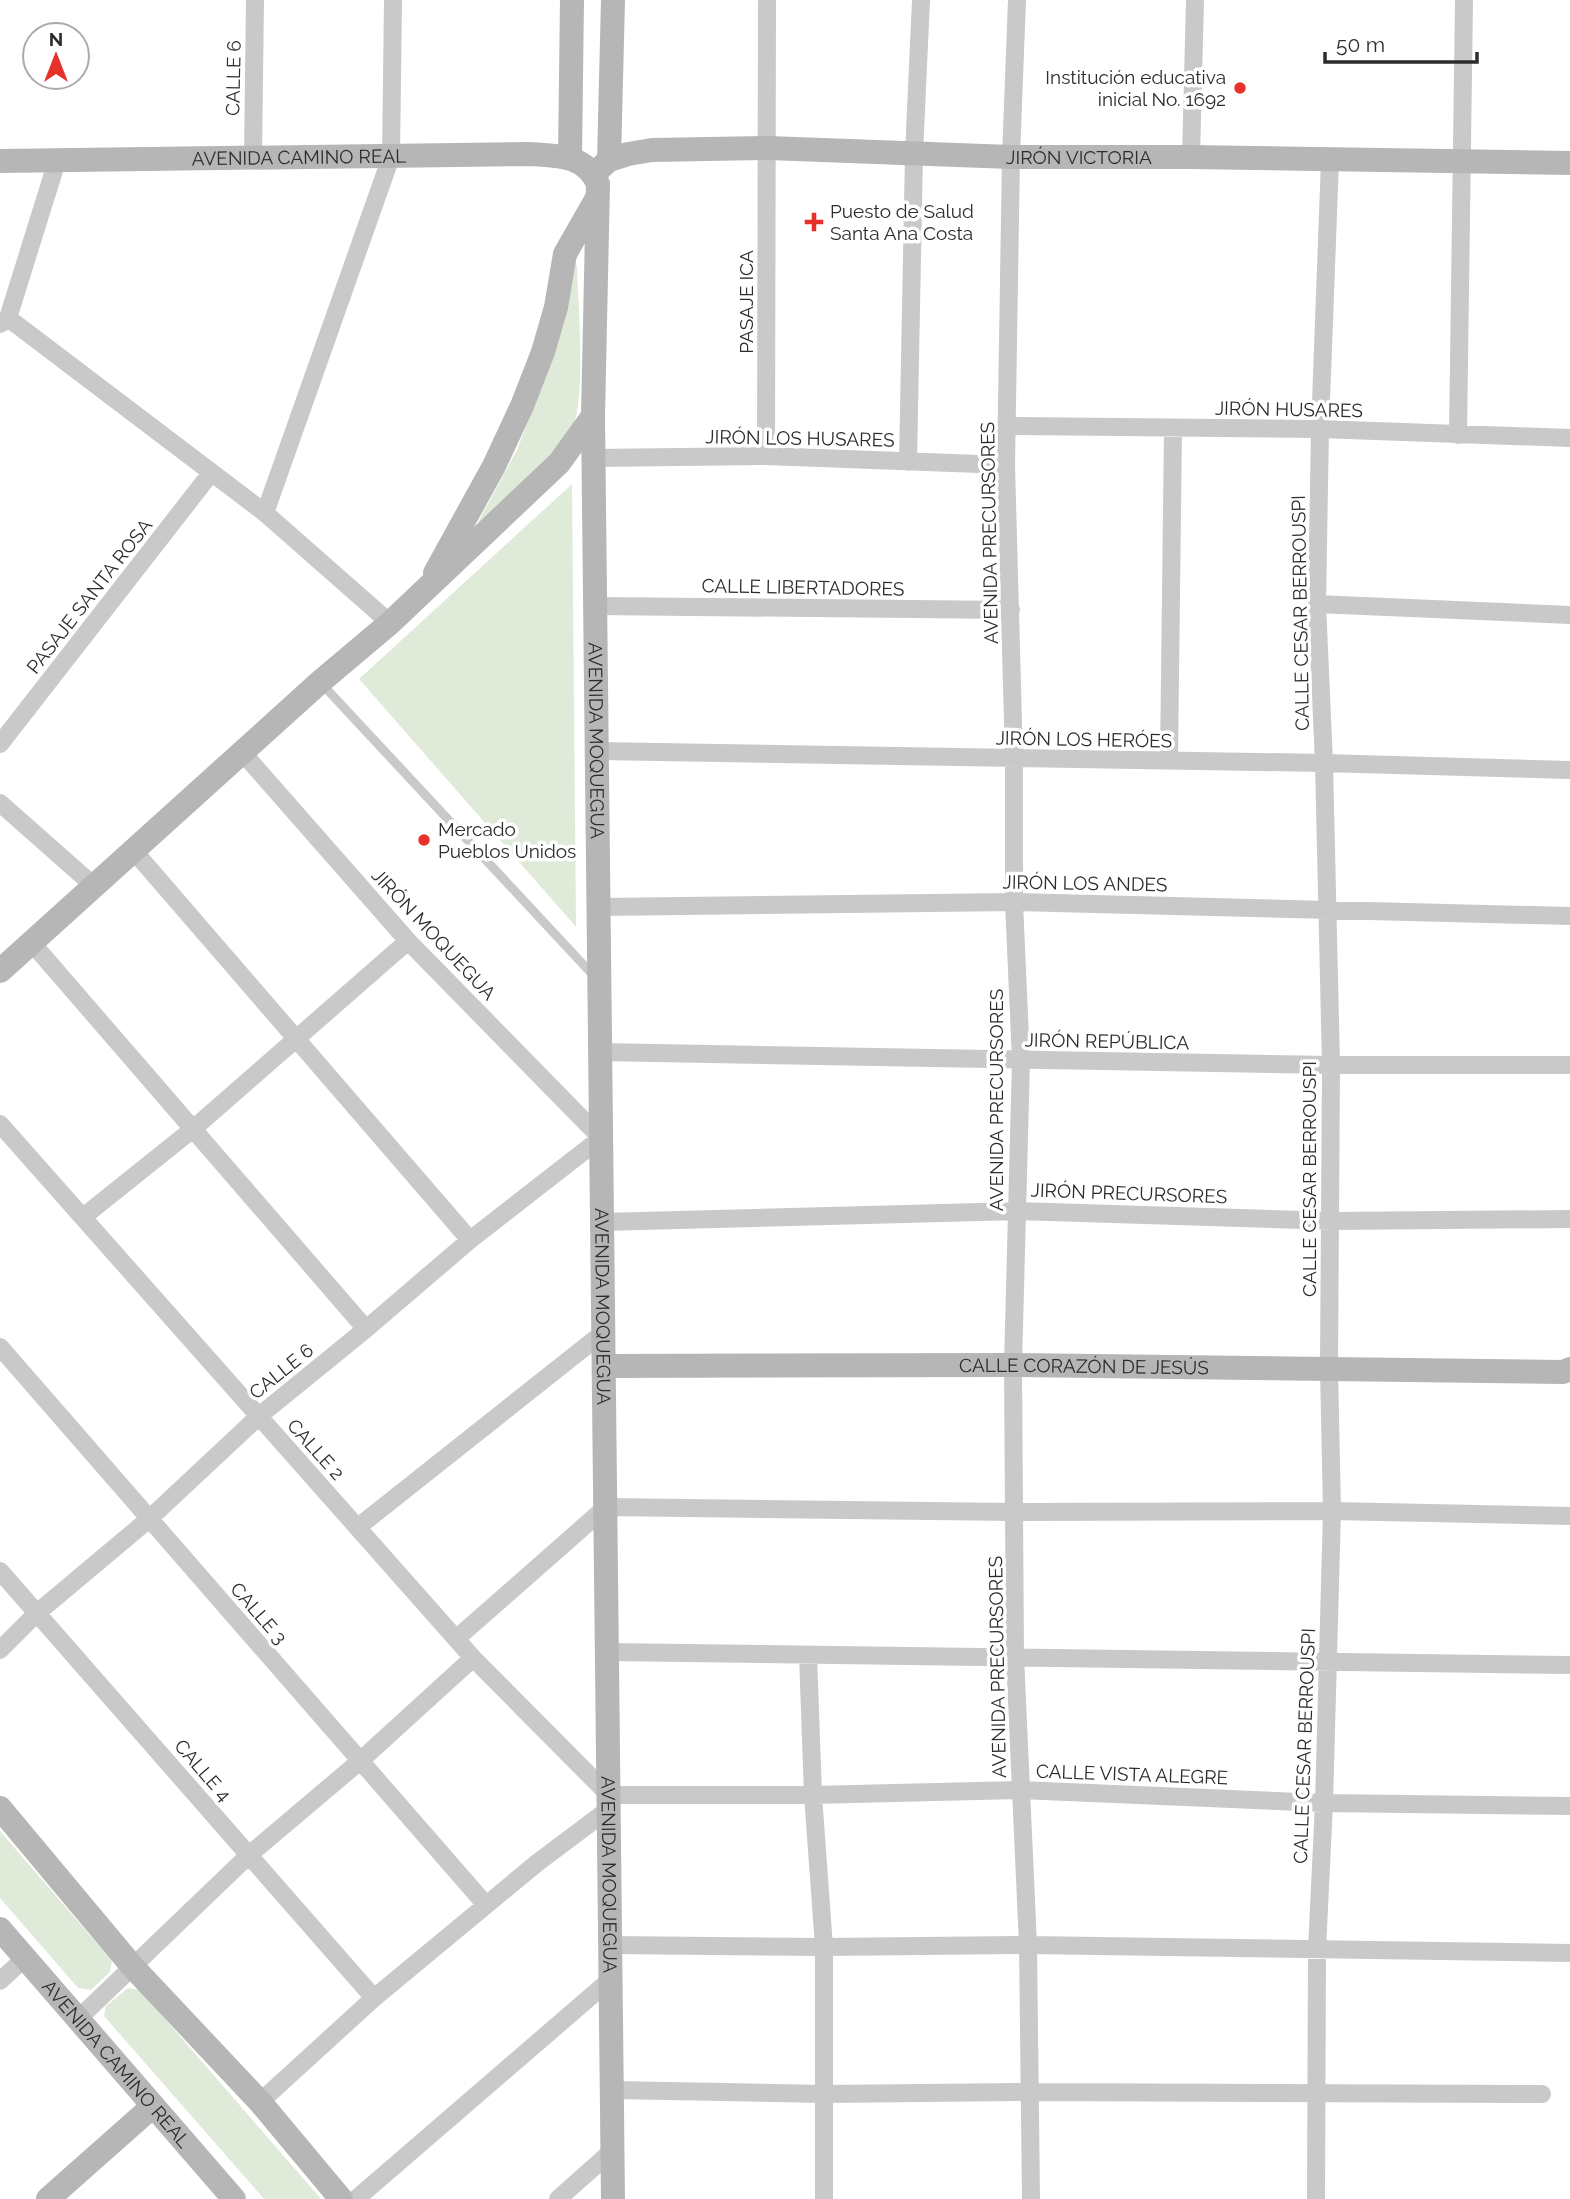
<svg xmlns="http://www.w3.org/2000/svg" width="1570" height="2199" viewBox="0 0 1570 2199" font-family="Raleway,sans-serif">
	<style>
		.green { fill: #e0ead9 }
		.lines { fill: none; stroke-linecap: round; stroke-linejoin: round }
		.lane { stroke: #c9c9c9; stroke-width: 9 }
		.street { stroke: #c9c9c9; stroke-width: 18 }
		.secondary { stroke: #b6b6b6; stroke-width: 24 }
		.poi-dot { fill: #e6312b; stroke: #fff; stroke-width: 2.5 }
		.labels { text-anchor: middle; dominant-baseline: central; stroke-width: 7; stroke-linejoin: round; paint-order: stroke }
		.poi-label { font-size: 19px; fill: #2c2c2c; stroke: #fff; text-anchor: start }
		.street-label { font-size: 19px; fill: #2c2c2c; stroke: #fff }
	</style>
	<rect width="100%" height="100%" fill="#fff"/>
	<path class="green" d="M575,262l2,5c1,37 10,134 -6,165 -19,37 -57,64 -88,91l-5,-1 39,-72 25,-64z
		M572,484l4,443 -217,-248z
		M0,1831l112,130 -2,11 -19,18 -13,-2 -78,-90z
		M128,1988l12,2 181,209h-57l-160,-183 2,-10z"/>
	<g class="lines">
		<path class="lane" d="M321,683l272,292"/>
		<path class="street" d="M1017,0l-6,157 -5,308 8,294v143l7,159 -8,304 2,291 13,289 3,254
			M253,157l2,-157
			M1191,157l4,-157
			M8,318l257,195 125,110
			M0,324l8,-6 49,-157
			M1008,426l312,3 250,9
			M1458,435l6,-435
			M766,456l1,-456
			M594,458l172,-2 240,9
			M908,462l6,-308 7,-154
			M265,513l126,-356 2,-157
			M1317,604l253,11
			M595,606l416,4
			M0,744l211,-271
			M597,751l727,12 246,7
			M1169,760l4,-332
			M0,803l94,83
			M134,851l336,389
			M599,907l415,-5 556,14
			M32,943l334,386
			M600,1052l731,13h239
			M0,1124l473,534 136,137h204l207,-5 304,13 246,3
			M83,1217l110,-88 215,-188
			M602,1222l416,-11 313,10 239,-2
			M0,1347l486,558
			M358,1527l246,-195
			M0,1571l374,427
			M457,1638l149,-131 409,5 317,-1 238,5
			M0,1650l37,-37 112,-94 110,-103 107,-87 104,-89 131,-102 -193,-197 -166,-189
			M607,1652l963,13
			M808,1655l5,140 11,152v252
			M610,1945l214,2 204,-2 542,8
			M0,1981l25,-23
			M78,2019l171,-164 111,-94 113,-103
			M612,2090l212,4 204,-2 514,2
			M260,2102l114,-104 163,-135 72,-54
			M356,2199l255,-220
			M558,2199l55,-49
			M1316,2199l1,-249 7,-147 8,-292 -3,-143 2,-303 -7,-302 -7,-159 3,-175 10,-269"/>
		<g class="secondary">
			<path d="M570,157l2,-157"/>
			<path d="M609,160l4,-160"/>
			<path id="s1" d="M0,161l529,-7c28,2 56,0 69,30l-5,232 20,1783"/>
			<path id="s2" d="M594,174l15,-14 19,-6 24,-4 116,-2 243,9h180l379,6"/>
			<path d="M435,573l59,-107 28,-60 21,-54 13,-45 9,-53 32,-56"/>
			<path d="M0,971l320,-289 70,-59 169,-160 34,-47"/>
			<path id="s3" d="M604,1366l409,-1 550,7 7,-3"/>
			<path d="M0,1808l132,158 128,136 81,97"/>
			<path id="s4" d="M0,1929l234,270"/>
			<path d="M48,2199l105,-93"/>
		</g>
	</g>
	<g class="poi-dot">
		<circle cx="1240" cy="88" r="7"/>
		<path d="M810.5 211.5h7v7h7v7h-7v7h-7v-7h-7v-7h7z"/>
		<circle cx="424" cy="840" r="7"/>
	</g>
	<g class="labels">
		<g class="poi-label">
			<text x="1226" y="77" text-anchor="end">Institución educativa<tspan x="1226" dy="22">inicial No. 1692</tspan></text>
			<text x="830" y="211">Puesto de Salud<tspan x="830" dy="22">Santa Ana Costa</tspan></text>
			<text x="438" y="829">Mercado<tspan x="438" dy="22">Pueblos Unidos</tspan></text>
		</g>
		<g class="street-label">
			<text transform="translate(233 78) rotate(-89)">CALLE 6</text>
			<text stroke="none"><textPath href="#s2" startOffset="492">JIRÓN VICTORIA</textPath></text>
			<text stroke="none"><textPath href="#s1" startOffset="299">AVENIDA CAMINO REAL</textPath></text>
			<text transform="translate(746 302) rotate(-90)">PASAJE ICA</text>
			<text transform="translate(1289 409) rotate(1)">JIRÓN HUSARES</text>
			<text transform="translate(800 438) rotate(1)">JIRÓN LOS HUSARES</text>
			<text transform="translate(989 533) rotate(-91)">AVENIDA PRECURSORES</text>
			<text transform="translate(803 587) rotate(1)">CALLE LIBERTADORES</text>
			<text transform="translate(89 596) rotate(-52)">PASAJE SANTA ROSA</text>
			<text transform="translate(1300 613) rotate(-91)">CALLE CESAR BERROUSPI</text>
			<text transform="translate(1084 739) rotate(1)">JIRÓN LOS HERÓES</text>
			<text stroke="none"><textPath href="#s1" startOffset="1166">AVENIDA MOQUEGUA</textPath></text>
			<text transform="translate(1085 883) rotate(1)">JIRÓN LOS ANDES</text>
			<text transform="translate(434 934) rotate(47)">JIRÓN MOQUEGUA</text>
			<text transform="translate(1107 1041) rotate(1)">JIRÓN REPÚBLICA</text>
			<text transform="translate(996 1100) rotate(-90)">AVENIDA PRECURSORES</text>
			<text transform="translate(1309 1179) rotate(-90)">CALLE CESAR BERROUSPI</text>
			<text transform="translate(1129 1193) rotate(2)">JIRÓN PRECURSORES</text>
			<text stroke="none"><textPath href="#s1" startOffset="1732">AVENIDA MOQUEGUA</textPath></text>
			<text stroke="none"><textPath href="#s3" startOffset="480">CALLE CORAZÓN DE JESÚS</textPath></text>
			<text transform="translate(281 1371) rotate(-39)">CALLE 6</text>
			<text transform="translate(316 1449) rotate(48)">CALLE 2</text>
			<text transform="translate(259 1613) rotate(49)">CALLE 3</text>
			<text transform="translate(997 1667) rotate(-91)">AVENIDA PRECURSORES</text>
			<text transform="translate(1304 1746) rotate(-88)">CALLE CESAR BERROUSPI</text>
			<text transform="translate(203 1770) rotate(49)">CALLE 4</text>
			<text transform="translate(1132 1774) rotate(2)">CALLE VISTA ALEGRE</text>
			<text stroke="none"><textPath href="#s1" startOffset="2300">AVENIDA MOQUEGUA</textPath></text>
			<text stroke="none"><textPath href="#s4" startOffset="178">AVENIDA CAMINO REAL</textPath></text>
		</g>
	</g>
	<g transform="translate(56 56)"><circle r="33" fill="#ffffff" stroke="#ababab" stroke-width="2"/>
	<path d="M0-5L12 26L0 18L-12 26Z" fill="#e6312b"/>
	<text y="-10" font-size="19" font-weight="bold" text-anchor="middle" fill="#2c2c2c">N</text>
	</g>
	<path d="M1325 52v10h152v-10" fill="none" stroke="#2c2c2c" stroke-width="3.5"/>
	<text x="1336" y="52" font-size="21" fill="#2c2c2c" stroke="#ffffff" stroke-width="5" paint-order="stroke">50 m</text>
</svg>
